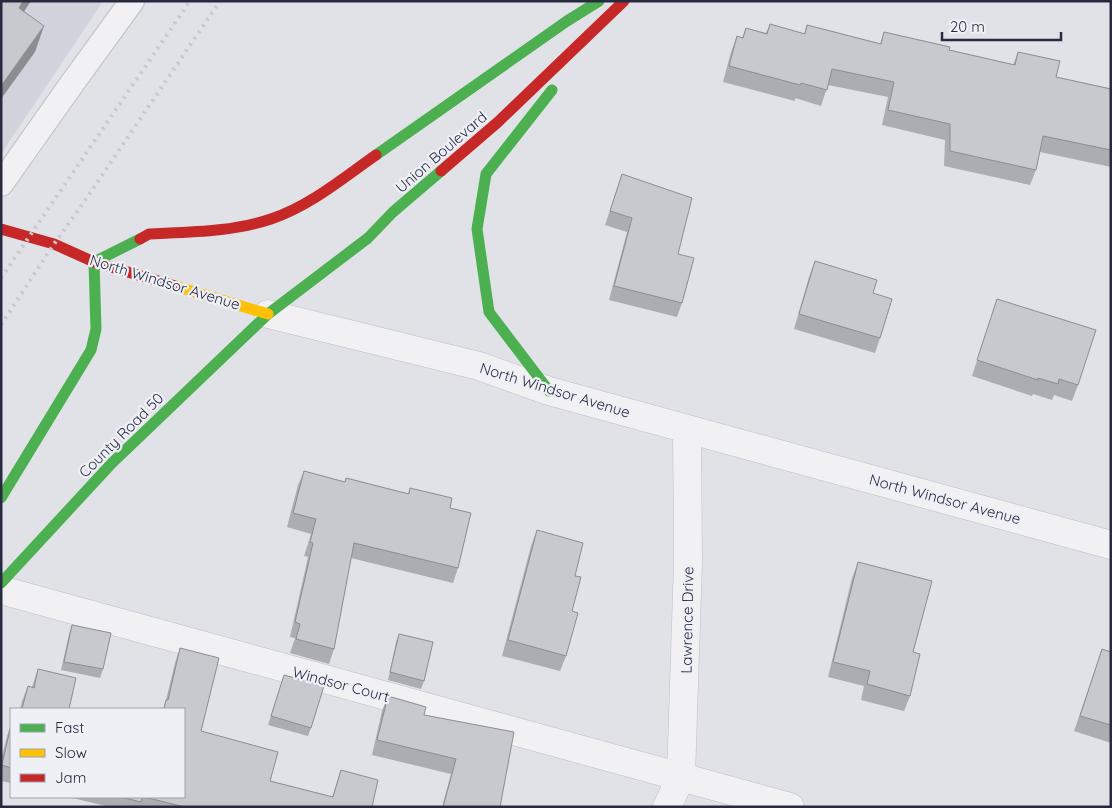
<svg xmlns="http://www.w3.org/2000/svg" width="1112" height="808" viewBox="0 0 1112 808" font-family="Quicksand,sans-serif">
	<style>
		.built { fill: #d1d3dc }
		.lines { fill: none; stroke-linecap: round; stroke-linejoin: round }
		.lane-casing { stroke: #bebfc4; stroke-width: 26 }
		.street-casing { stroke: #bebfc4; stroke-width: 29 }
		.lane { stroke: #f1f1f3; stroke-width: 24 }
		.street { stroke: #f1f1f3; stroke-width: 28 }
		.fast { stroke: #4caf50; stroke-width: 11 }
		.slow { stroke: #ffc107; stroke-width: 11 }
		.jam { stroke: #c62828; stroke-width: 11 }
		.rail { stroke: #cacace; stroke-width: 4; stroke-dasharray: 2.5 5; stroke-linecap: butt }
		.wall { fill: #acadb2 }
		.shaded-wall { fill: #8c8d91 }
		.building { fill: #c8c9cf; stroke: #8c8d91 }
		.labels { text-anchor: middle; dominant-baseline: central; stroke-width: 4.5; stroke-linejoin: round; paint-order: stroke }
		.street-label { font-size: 15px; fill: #282b40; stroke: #eef0f6 }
	</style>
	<rect width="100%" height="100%" fill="#e1e2e7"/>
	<path class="built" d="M1,1h102l-102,153z"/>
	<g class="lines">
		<defs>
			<path id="lane" d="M1,184l70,-99 61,-84"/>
			<path id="street" d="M268,314l211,52 70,25 562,154
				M1,590l789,217
				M667,807l14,-30 7,-216 -1,-132"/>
		</defs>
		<use href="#lane" class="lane-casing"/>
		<use href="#street" class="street-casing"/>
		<use href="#lane" class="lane"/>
		<use href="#street" class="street"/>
		<path class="fast" d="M376,155l191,-134 32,-20
			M549,391l-60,-79 -12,-83 9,-55 66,-84
			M1,498l90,-148 5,-21 -2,-67 46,-23
			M1,583l111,-120 156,-149 100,-76 25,-26 48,-41"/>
		<path class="slow" d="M175,286l93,28"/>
		<path class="jam" d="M441,171l57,-49 126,-121
			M1,229l53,15 40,18 81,24
			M140,239l9,-5c41,-2 83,-2 122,-15 39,-13 72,-41 105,-64"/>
		<path class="rail" d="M1,278l189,-277
			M1,325l53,-81 30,-42 136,-201"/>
	</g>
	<path class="wall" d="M770,24l34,10 3,-9 73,19 4,-12 65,18 64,15 5,-13 38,25 55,12v78l-71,-15 -4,18 -6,15 -86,-19 1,-26 -63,-15 6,-28 -60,-12 -7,21 -26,-8v3l-72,-19 8,-30 6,-16 5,2 4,-10 20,5z
		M622,174l56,80 4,49 -5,14 -68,-17 18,-68 -22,-7z
		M815,261l58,32 7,45 -5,15 -81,-24 15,-52z
		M997,299l81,86 -6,16 -18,-6 -2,5 -19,-6 -1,2 -60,-20z
		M304,471l41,11 1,-4 62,16 2,-6 40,20 8,60 -5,15 -102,-25 -17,91 -5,15 -39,-11 5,-15 -5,-1 18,-80 -4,-1 7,-22 -24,-7 11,-42z
		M537,530l38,46 -3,35 -6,45 -6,15 -58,-15 29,-110z
		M858,562l55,90 -3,44 -6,15 -43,-11 3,-14 -36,-9 24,-99z
		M72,625l31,44 -3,9 -39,-8 8,-36z
		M399,634l25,47 -3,8 -33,-9 8,-38z
		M180,648l21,83 69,50 62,16 9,-27 31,37h-266v-1l-38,-9h116v-88h-21l3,-9 9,-37z
		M1102,649l9,3v91l-37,-12z
		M38,669l31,40h-49l2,-8 6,-15 4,1z
		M284,675l27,53 -3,8 -40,-11z
		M388,696l36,19 76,92h-58l9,-33 -79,-19 10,-44z
		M11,724v59l-10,-2v-21l6,-24z"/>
	<path class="shaded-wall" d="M23,1h8l-22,33 10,-26z
		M44,26l-9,26 -34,47v-13z"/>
	<path class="building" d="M1,1h22l-4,7 25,18 -43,60z
		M770,24l35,10 2,-9 74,19 3,-12 66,15 -1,3 66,15 3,-13 42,9 -4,16 55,12v61l-68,-14 -7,34 -86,-19v-27l-62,-14 6,-28 -62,-13 -5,21 -26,-7 -1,2 -71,-19 8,-30 6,2 3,-10 21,6z
		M622,174l70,24 -14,56 16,4 -12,45 -68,-17 18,-68 -22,-7z
		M815,261l62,19 -4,13 19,6 -12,39 -81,-24z
		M997,299l99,31 -18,55 -19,-6 -1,5 -20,-6v2l-61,-20z
		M304,471l41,11 1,-4 63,16 1,-6 42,10 -2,10 21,5 -13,55 -104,-25 -20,106 -38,-10 4,-15 -5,-2 18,-79 -3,-1 6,-23 -23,-6z
		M537,530l46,13 -8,33 6,1 -9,34 6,2 -12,43 -58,-16z
		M858,562l74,19 -19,71 7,2 -10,42 -43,-12 3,-13 -37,-9z
		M72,625l39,8 -8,36 -39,-7z
		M399,634l34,8 -9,39 -34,-9z
		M180,648l39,10 -18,73 77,21 -8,29 63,16 8,-27 37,10 -6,27h-187l-41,-10h40v-88h-20l2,-9h2z
		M1102,649l9,3v73l-31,-9z
		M38,669l38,9 -7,31h-47l6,-23 6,2z
		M284,675l40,11 -13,42 -40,-12z
		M388,696l38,11 -2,8 90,17 -14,75h-57l13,-48 -79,-19z
		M11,725v43l-9,-3z
		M121,797h21l-1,5z"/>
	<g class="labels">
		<g class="street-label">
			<text transform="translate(441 152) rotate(-41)">Union Boulevard</text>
			<text transform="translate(165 282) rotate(17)">North Windsor Avenue</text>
			<text transform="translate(555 390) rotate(17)">North Windsor Avenue</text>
			<text transform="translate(121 435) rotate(-45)">County Road 50</text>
			<text transform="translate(945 499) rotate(15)">North Windsor Avenue</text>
			<text transform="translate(687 620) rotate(-89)">Lawrence Drive</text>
			<text transform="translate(341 684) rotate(15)">Windsor Court</text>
		</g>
	</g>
	<rect width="1112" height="808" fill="none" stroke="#282b40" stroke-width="5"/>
	<rect x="10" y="708" width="175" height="90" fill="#eef0f6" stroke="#9fa1ad"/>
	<rect x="20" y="724" width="25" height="8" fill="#4caf50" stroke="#9fa1ad"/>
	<text x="55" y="733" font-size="15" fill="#282b40">Fast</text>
	<rect x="20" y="749" width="25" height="8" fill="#ffc107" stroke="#9fa1ad"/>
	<text x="55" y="758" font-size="15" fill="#282b40">Slow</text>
	<rect x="20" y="774" width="25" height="8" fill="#c62828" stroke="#9fa1ad"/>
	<text x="55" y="783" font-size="15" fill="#282b40">Jam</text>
	<path d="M942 32v8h119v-8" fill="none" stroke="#282b40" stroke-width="2.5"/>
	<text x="950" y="32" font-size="15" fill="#282b40" stroke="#eef0f6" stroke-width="4" paint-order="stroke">20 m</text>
</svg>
